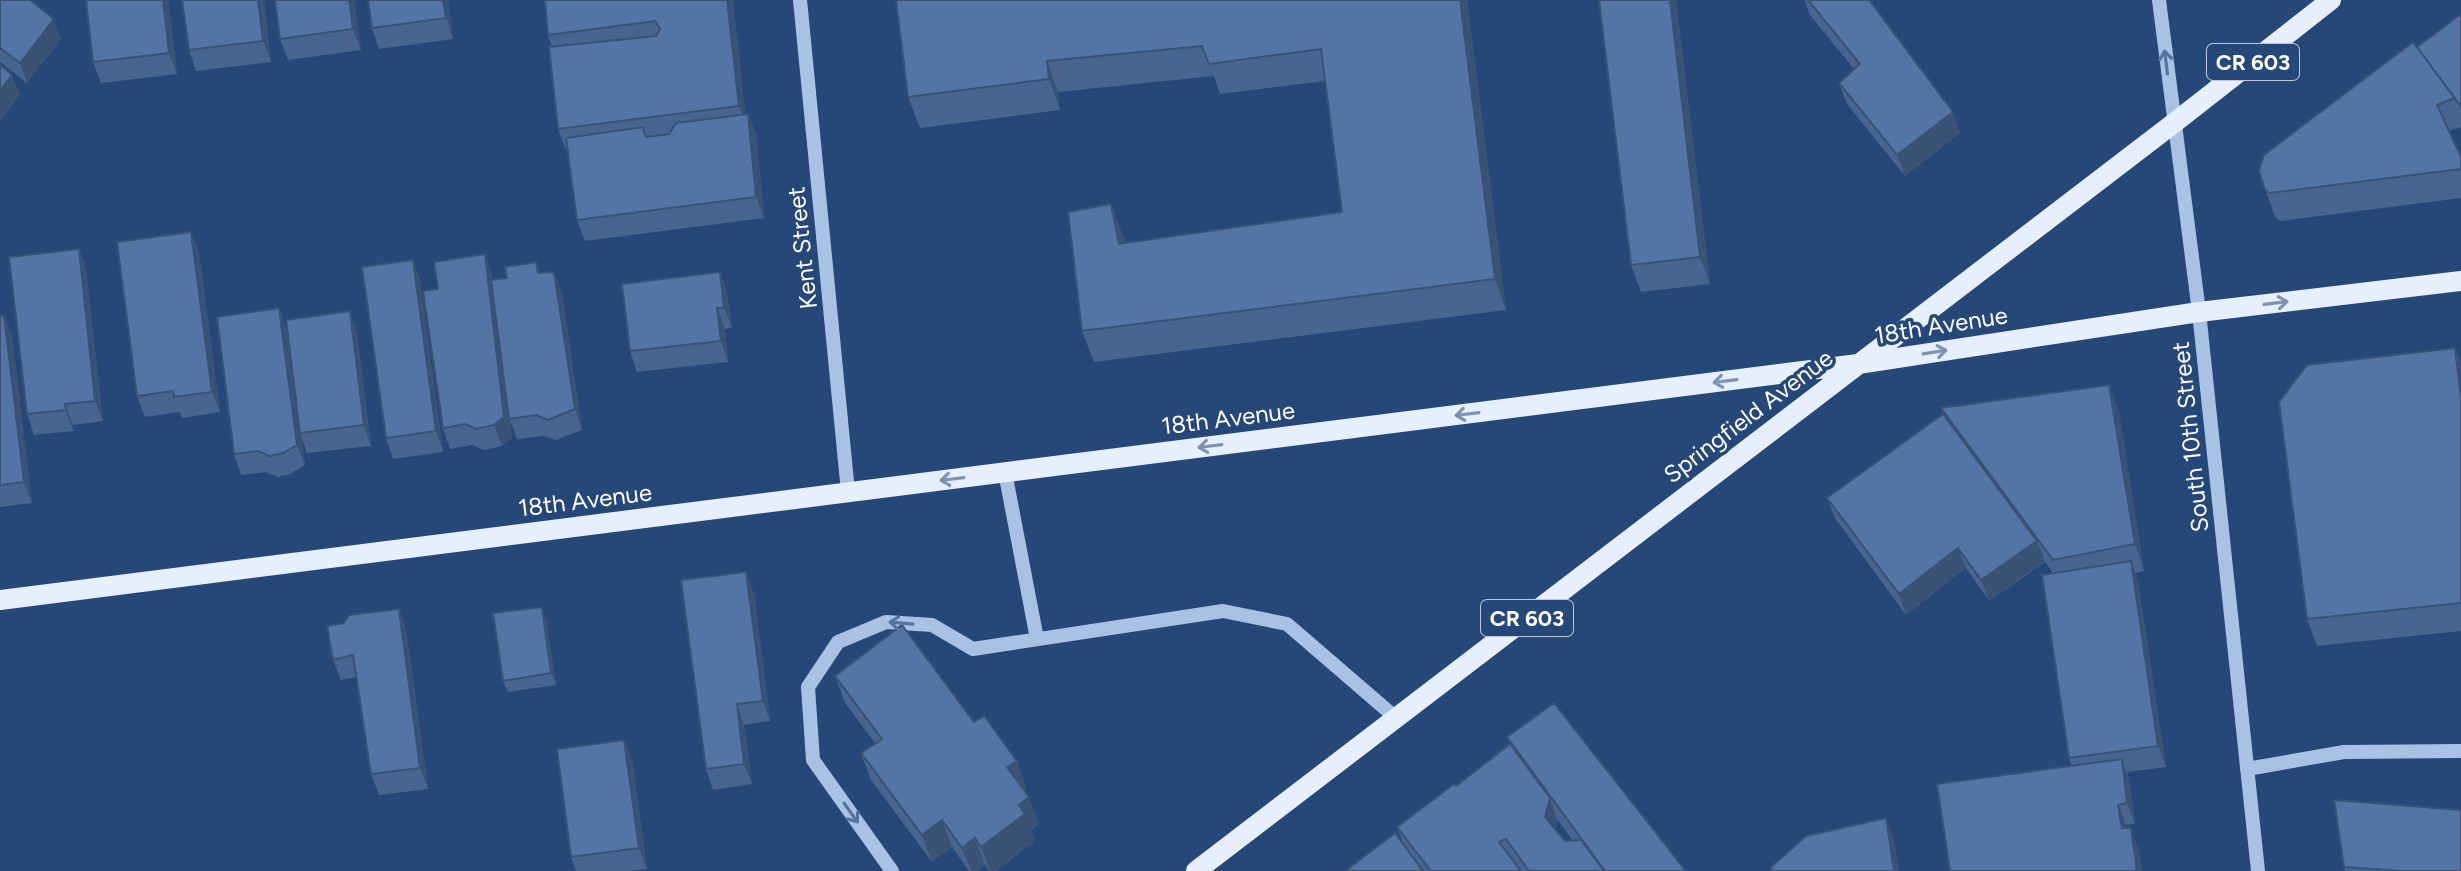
<svg xmlns="http://www.w3.org/2000/svg" width="2461" height="871" viewBox="0 0 2461 871" font-family="Figtree,sans-serif">
	<style>
		.lines { fill: none; stroke-linecap: round; stroke-linejoin: round }
		.minor { stroke: #a9c2e3; stroke-width: 14 }
		.major { stroke: #e8effc; stroke-width: 20 }
		.wall { fill: #47658e; fill-rule: evenodd }
		.shaded-wall { fill: #3a5274 }
		.building { fill: #5375a5; stroke: #3a5274; stroke-width: 2 }
		.oneway { stroke: #54739e }
		.oneway2 { stroke: #7d93b4 }
		.labels { text-anchor: middle; dominant-baseline: central; stroke-width: 7; stroke-linejoin: round; paint-order: stroke }
		.shield { fill: #264879; stroke: #bec8d7; stroke-width: 2 }
		.shield-label { font-size: 22px; font-weight: bold; fill: #fff }
		.street-label { font-size: 24px; fill: #fff; stroke: #264879 }
	</style>
	<rect width="100%" height="100%" fill="#264879"/>
	<g class="lines">
		<path class="minor" d="M800,0l48,492
			M2159,0l40,312 59,559
			M1005,472l32,167
			M2247,769l97,-17 117,-1
			M892,871l-79,-111 -5,-73 30,-45 48,-20 46,3 41,24 250,-38 64,13 109,94"/>
		<path class="major" d="M0,600l1858,-236 341,-52 262,-31
			M1196,871l978,-748 157,-123"/>
	</g>
	<path class="wall" d="M0,0l61,39 -34,44 -27,-21z
		M168,0l9,74 -76,9 -8,-21z
		M182,0h82l7,62 -75,9 -7,-21z
		M354,0l7,50 -73,10 -8,-21z
		M448,0l5,39 -74,10 -7,-21z
		M545,0h188l12,114h3l8,20 8,84 -179,23 -8,-21 -9,-70h-2l-8,-21 -6,-82 -4,-12z
		M896,0h571l39,310 -412,52 -12,-31 41,-96 1,8 218,-31 -17,-131 -105,13 -6,-18 -156,16 2,18 -140,18 -12,-31z
		M1599,0h77l34,284 -69,8 -10,-27z
		M1805,0h64l91,133 -55,43 -58,-72 -8,-21 15,-14 -44,-54z
		M2461,14v113l-12,4 12,26v41l-181,23 -5,-4 -16,-46z
		M191,232l8,21 21,159 -38,6 -2,-6 -35,5 -8,-21z
		M79,249l7,21 17,151 -30,4v6l-39,4 -7,-21z
		M485,254l8,26 14,-2 29,-16 4,11 22,20 20,137 -26,10 -12,-4 -27,3 -7,-19 2,18 -10,8 -18,4 -12,-5 -22,4 -7,-21 -5,-139z
		M413,260l7,21 23,171 -50,7 -7,-21z
		M720,272l7,21 5,35 -7,1 3,33 -91,10 -7,-21z
		M0,316h4l8,21 20,166 -32,4z
		M286,329l8,58 63,-55 14,114 -64,7 -6,-17 4,29 -15,9 -12,3 -12,-5 -25,3 -7,-21z
		M2455,348l6,16v267l-144,15 -10,-27z
		M2109,385l10,27 25,159 -9,2 3,9 28,185 -39,5 2,8 6,44 -9,1v3h5l7,21 4,22h-192l121,-105 -2,-8 -16,-185 -8,-11 -56,39 -23,-33 -60,47 -71,-97 -8,-20 116,-84 -2,-6z
		M754,593l16,128 -26,4 8,59 -39,6 -7,-21z
		M546,619l10,66 -48,7 -5,-11z
		M344,623l62,6 22,160 -49,6 -8,-21 -14,-97 -16,3 -8,-20z
		M835,676l139,46 43,39 9,27 -2,1 15,35 -8,6 4,11 -39,30h-7l-4,-6 -8,6h-8l-17,-24 -20,15 -61,-82 -10,-27 14,-10 -30,-40z
		M1507,737l179,134h-164l-9,-11 8,11h-176l58,-28 -6,-16 59,-41 54,-42zM1557,819l16,22h-8l-10,-12z
		M624,740l8,20 15,109 -18,2h-53l-5,-14z
		M2344,867l117,4h-116z"/>
	<path class="shaded-wall" d="M163,0h5l9,74 -8,-21z
		M258,0h6l7,62 -8,-21z
		M349,0h5l7,50 -8,-21z
		M443,0h5l5,39 -7,-21z
		M727,0h6l14,127 -8,-21z
		M1460,0h7l39,310 -11,-31z
		M1670,0h6l34,284 -10,-27z
		M54,19l7,20 -34,44 -7,-20z
		M1047,61l11,31 2,18 -11,-31z
		M12,75l8,20 -20,26v-31z
		M1953,112l7,21 -55,43 -8,-21z
		M748,114l8,20 8,84 -8,-21z
		M1111,204l12,31 7,40 -11,-31z
		M191,232l8,21 21,159 -8,-20z
		M79,249l7,21 17,151 -8,-20z
		M485,254l7,21 20,163 -10,8 -8,-21z
		M413,260l7,21 23,171 -7,-21z
		M554,272l8,21 20,137 -7,-21z
		M720,272l7,21 5,35 -8,-20z
		M279,308l7,21 19,136 -8,-20z
		M717,308l8,21 3,33 -7,-21z
		M350,311l7,21 14,114 -7,-21z
		M4,316l8,21 20,166 -8,-21z
		M2455,348l6,16v35z
		M2109,385l10,27 25,159 -9,-27z
		M65,404l8,21v6l-7,-21z
		M2037,541l8,20 -56,40 -8,-21z
		M1958,548l8,20 -60,47 -7,-21z
		M2131,561l7,21 28,185 -8,-21z
		M746,572l8,21 16,128 -7,-20z
		M542,607l4,12 10,66 -5,-12z
		M399,609l7,20 22,160 -8,-21z
		M737,704l7,21 8,59 -8,-20z
		M624,740l8,20 15,109 -8,-21z
		M2122,759l7,21 6,44 -8,-21z
		M1017,761l9,27 -9,6 -10,-27z
		M1029,797l10,27 -8,6 4,11 -39,30h-6l-9,-24 38,-42z
		M1550,798l7,21 -4,19 -8,-21z
		M2118,805l8,20 4,24 -8,-21z
		M1886,818l8,21 5,32h-5z
		M942,820l10,27 -20,15 -10,-27z
		M2131,828l7,21 4,22h-5z
		M975,838l10,27 -8,6h-6l-9,-23z"/>
	<path class="building" d="M0,0h30l24,19 -34,44 -20,-15z
		M86,0h77l6,53 -76,9z
		M182,0h76l5,41 -74,9z
		M275,0h74l4,29 -73,10z
		M368,0h75l3,18 -74,10z
		M545,0h182l12,106 -181,23 -9,-82 107,-11 4,-7 -5,-8 -107,14z
		M896,0h564l35,279 -413,52 -14,-119 43,-8 8,40 223,-32 -21,-163 -112,15 -7,-18 -155,15 2,18 -141,18z
		M1599,0h71l30,257 -69,8z
		M1808,0h61l84,112 -56,43 -58,-72 21,-19z
		M2461,14v93l-44,-60z
		M2413,42l42,56 -18,7 24,52v12l-191,24 -5,-3 -6,-19 5,-16z
		M0,65l12,10 -12,15z
		M748,114l8,83 -179,23 -11,-82 77,-11 3,10 23,-3 7,-11z
		M191,232l21,160 -38,5 -1,-6 -36,5 -20,-154z
		M79,249l16,152 -30,3 1,6 -39,4 -18,-157z
		M485,254l19,163 -10,8 -18,4 -11,-5 -22,4 -20,-137 15,-2 -4,-27z
		M413,260l23,171 -50,7 -24,-171z
		M536,262l2,11 16,-1 21,137 -27,11 -12,-5 -27,4 -18,-139 16,-2 -2,-11z
		M720,272l4,36h-7l4,33 -91,10 -8,-67z
		M279,308l18,137 -14,8 -13,3 -12,-5 -24,3 -17,-137z
		M350,311l14,114 -64,8 -14,-113z
		M0,316h4l20,166 -24,3z
		M2455,348l6,51v204l-154,16 -28,-217 28,-37z
		M2109,385l26,159 -82,16 -112,-152z
		M1943,414l94,127 -56,39 -23,-32 -59,46 -72,-96z
		M2131,561l27,185 -89,12 -27,-183z
		M746,572l17,129 -26,3 7,60 -38,5 -25,-189z
		M542,607l9,66 -48,8 -10,-68z
		M399,609l21,159 -49,6 -18,-119 -20,5 -6,-34 17,-3 5,-8z
		M902,625l72,97 10,-6 33,45 -10,6 22,30 -10,8 6,9 -44,33 -6,-9 -13,10 -20,-28 -20,15 -61,-82 21,-14 -47,-63z
		M1554,703l132,168h-81l-98,-134z
		M624,740l15,108 -68,9 -14,-108z
		M1510,744l40,54 -5,19 20,24 16,-1 23,31h-75l-23,-32 -7,3 22,29h-90l-34,-44 57,-43 2,2z
		M2122,759l5,44 -9,2 4,23h9l6,43h-187l-13,-87z
		M2334,800l127,10v61h-59l-58,-4z
		M1886,818l8,53h-121l-3,-3 36,-32z
		M1395,833l28,38h-78z"/>
	<defs><path id="oneway-shaft" d="M-6 0H5M1.5-3L5.5 0L1.5 3" fill="none" stroke-width="1.6" stroke-linecap="round" stroke-linejoin="round" transform="scale(2)"/></defs>
	<g class="oneway">
		<use href="#oneway-shaft" transform="translate(2166 62) rotate(-97)"/>
		<use href="#oneway-shaft" transform="translate(901 623) rotate(-175)"/>
		<use href="#oneway-shaft" transform="translate(851 813) rotate(55)"/>
	</g>
	<g class="oneway2">
		<use href="#oneway-shaft" transform="translate(2276 303) rotate(-7)"/>
		<use href="#oneway-shaft" transform="translate(1935 352) rotate(-9)"/>
		<use href="#oneway-shaft" transform="translate(1725 381) rotate(173)"/>
		<use href="#oneway-shaft" transform="translate(1467 414) rotate(173)"/>
		<use href="#oneway-shaft" transform="translate(1210 446) rotate(173)"/>
		<use href="#oneway-shaft" transform="translate(952 479) rotate(173)"/>
	</g>
	<g class="labels">
		<g class="shield">
			<rect x="2207" y="44" width="92" height="36" rx="6"/>
			<rect x="1481" y="600" width="92" height="36" rx="6"/>
		</g>
		<g class="shield-label">
			<text x="2253" y="62">CR 603</text>
			<text x="1527" y="618">CR 603</text>
		</g>
		<g class="street-label">
			<text transform="translate(802 248) rotate(-96)">Kent Street</text>
			<text transform="translate(1941 325) rotate(-9)">18th Avenue</text>
			<text transform="translate(1748 416) rotate(-37)">Springfield Avenue</text>
			<text transform="translate(1228 418) rotate(-7)">18th Avenue</text>
			<text transform="translate(2190 437) rotate(-96)">South 10th Street</text>
			<text transform="translate(585 500) rotate(-7)">18th Avenue</text>
		</g>
	</g>
</svg>
